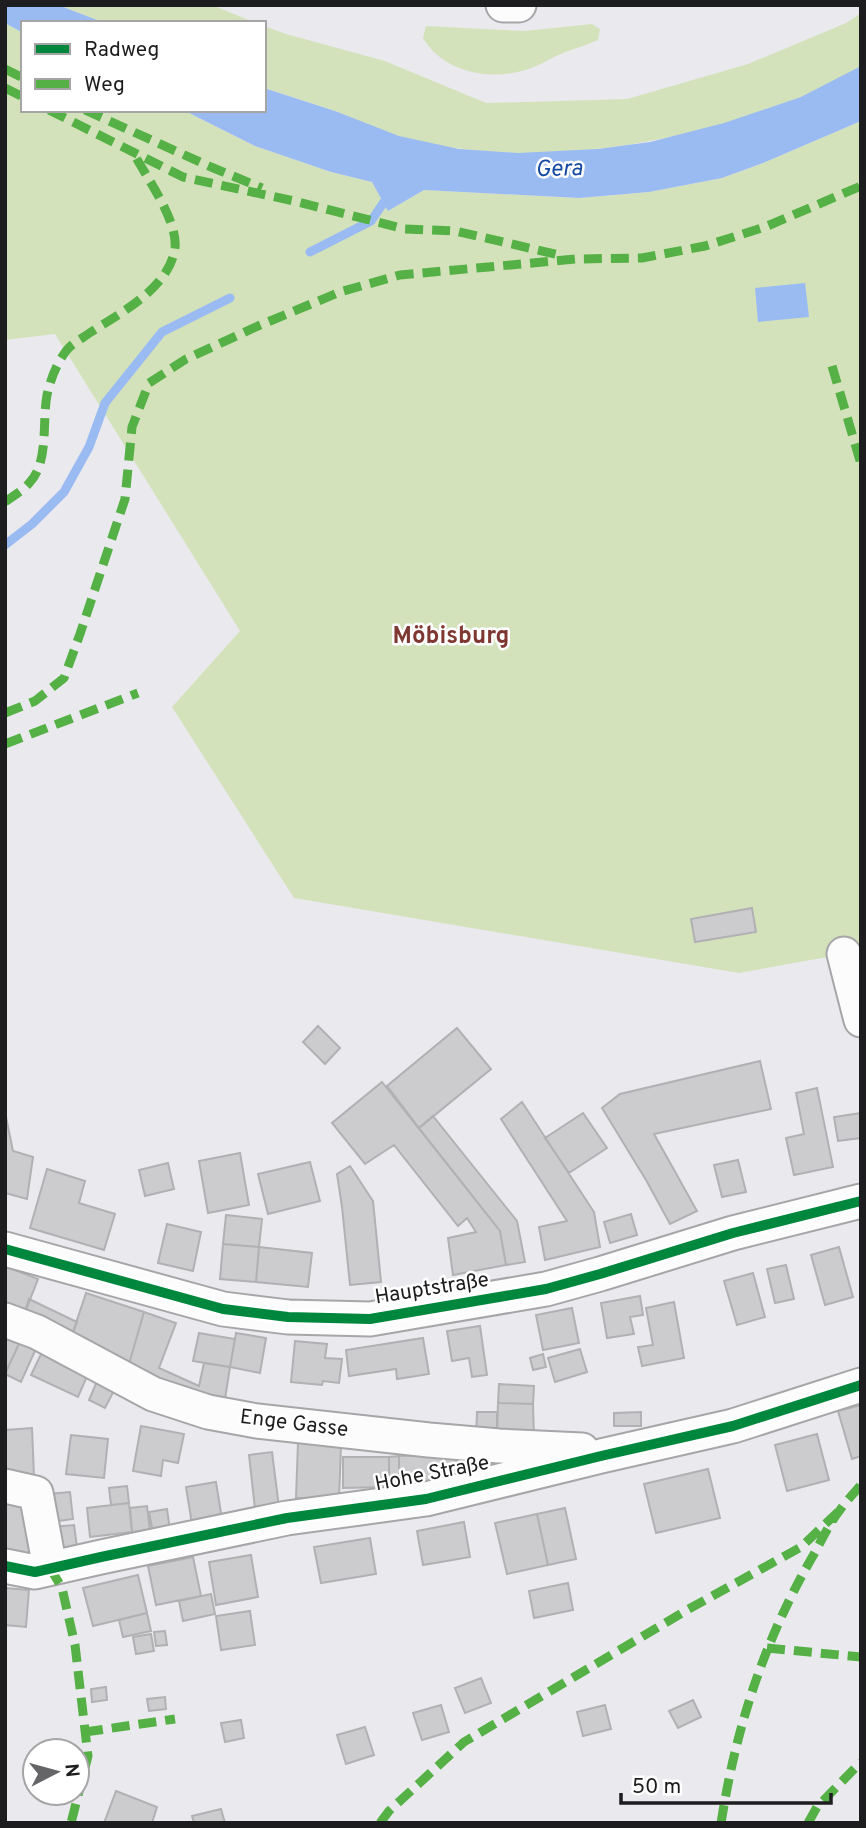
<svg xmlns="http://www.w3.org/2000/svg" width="866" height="1828" viewBox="0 0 866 1828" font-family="Overpass,sans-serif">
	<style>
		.green { fill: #d4e2bc }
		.water { fill: #9abaf2 }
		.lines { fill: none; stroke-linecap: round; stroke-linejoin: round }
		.stream { stroke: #9abaf2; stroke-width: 9 }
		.building { fill: #cccbcd; stroke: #b1b0b2; stroke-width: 2 }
		.minor-casing { stroke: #a6a6a9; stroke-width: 37 }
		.minor { stroke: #fcfcfc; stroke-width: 33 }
		.quiet { stroke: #55b145; stroke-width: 9; stroke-dasharray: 18 9; stroke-linecap: butt }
		.cycleway-casing { stroke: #fff; stroke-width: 15 }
		.cycleway { stroke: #00873e; stroke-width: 10 }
		.labels { text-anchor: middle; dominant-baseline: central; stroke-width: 5; stroke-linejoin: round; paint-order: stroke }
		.street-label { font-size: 21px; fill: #1d1d1f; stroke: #fff }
		.water-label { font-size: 23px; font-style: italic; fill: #1348a1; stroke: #fff }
		.quarter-label { font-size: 24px; font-weight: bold; fill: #7f3831; stroke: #fff }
	</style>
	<rect width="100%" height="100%" fill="#eaeaee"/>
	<path class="green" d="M58,5h154l44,18h-151z
		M861,13v53c-20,11 -41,24 -62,32 -121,47 -272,75 -400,38 -22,-6 -43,-17 -64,-25 -23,-8 -47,-15 -71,-23v-62l22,8 99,27 101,42 141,-4 121,-35 98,-41z
		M5,23l18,10v77h160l72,36 76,26 41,10 16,29 36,-21 155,8 70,-6 73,-14 41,-15 98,-42v824l-17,9 -105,19 -445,-75 -122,-191 68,-76 -185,-297 -50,6z
		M592,24l8,5 -2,11c-14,6 -28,10 -42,16 -8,4 -16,9 -25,12 -37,14 -87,6 -108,-30l3,-12 98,5z"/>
	<path class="water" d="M5,5h53l47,18h-82v10l-18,-10z
		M861,66v55l-98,42 -41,15 -73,14 -70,6 -155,-8 -36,21 -16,-29 -41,-10 -76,-26 -72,-36h81v-22l71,23 64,25 60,13 59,4 80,-4 52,-7 74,-19 77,-26z
		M805,283l4,34 -51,5 -3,-34z"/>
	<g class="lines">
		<path class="stream" d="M310,252l61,-31 13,-19 7,-5
			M5,545l27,-21 32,-32 25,-45 16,-44 57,-71 68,-34"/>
	</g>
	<path class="building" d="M752,908l4,24 -61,10 -4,-23z
		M318,1026l22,22 -15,16 -22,-22z
		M457,1028l34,41 -72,59 -32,-42z
		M760,1061l11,48 -117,25 43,77 -27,13 -24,-44 -44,-72 18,-14z
		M382,1082l118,149 6,34 -53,10 -5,-37 28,-6 -9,-14 -9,8 -64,-81 -29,19 -33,-41z
		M817,1088l16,79 -39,8 -8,-37 18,-4 -8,-41z
		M522,1102l72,110 6,35 -55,13 -6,-33 28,-6 -66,-102z
		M5,1112l8,39 20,6 -6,42 -22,-6z
		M583,1113l24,35 -38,25 -24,-35z
		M861,1113v25l-23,3 -4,-24z
		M433,1116l84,105 8,41 -19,3 -6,-34 -81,-103z
		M240,1153l9,52 -41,8 -9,-52z
		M738,1160l8,32 -24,5 -8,-32z
		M310,1162l10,39 -52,13 -10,-40z
		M168,1163l6,26 -29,7 -6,-26z
		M350,1166l23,35 8,81 -31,3 -8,-78 -5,-33z
		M47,1169l38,12 -6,22 36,11 -11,36 -74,-22z
		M631,1214l6,21 -27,8 -6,-21z
		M226,1215l36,4 -3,28 -36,-3z
		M167,1224l34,8 -8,39 -35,-8z
		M223,1244l36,3 -3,35 -36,-3z
		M259,1247l53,6 -4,34 -52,-5z
		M839,1247l14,50 -28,8 -14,-50z
		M786,1265l8,34 -19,4 -8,-34z
		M7,1267l31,12 -14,36 -19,-7v-37z
		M753,1273l12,44 -28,8 -13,-44z
		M86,1293l58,19 -15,52 -58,-26z
		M640,1296l3,19 -13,2 4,17 -27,4 -6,-35z
		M29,1299l48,23 -6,16 -47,-23z
		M674,1302l10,56 -42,8 -4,-19 15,-2 -7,-37z
		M572,1308l7,35 -36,7 -7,-35z
		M144,1312l32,11 -17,45 40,18 5,-23 26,4 -6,38 -27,-4 -68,-37z
		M480,1326l7,49 -15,2 -3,-19 -17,3 -5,-30z
		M5,1329l18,6 -18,39z
		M199,1333l36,6 -5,28 -37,-6z
		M236,1333l30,5 -6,35 -30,-6z
		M23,1335l16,7 -18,40 -16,-8z
		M423,1338l6,36 -32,5 -1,-10 -47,7 -3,-26z
		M295,1341l32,3 -2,14 17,1 -3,24 -16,-2 -1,4 -31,-3z
		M45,1346l46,21 -13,30 -47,-22z
		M580,1349l7,23 -32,10 -7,-24z
		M543,1354l3,13 -13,3 -3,-12z
		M100,1374l18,9 -13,25 -16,-8z
		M499,1384l35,2 -1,18 -35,-1z
		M498,1403l35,1 1,35 -37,-2z
		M861,1405v51l-9,3 -14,-48z
		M477,1412h20v25h-21z
		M641,1412v14h-27v-13z
		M141,1426l43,8 -6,29 -15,-3 -2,16 -28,-5z
		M32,1428l2,48 -29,2v-48z
		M817,1434l12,46 -42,11 -12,-46z
		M71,1435l37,4 -4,39 -38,-4z
		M298,1442l43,2 -2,56 -43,-2z
		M272,1452l7,55 -24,2 -6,-54z
		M458,1454l1,25 -60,9v-32z
		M399,1456v32l-10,-1v-30z
		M343,1457h46v30l-46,1z
		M481,1457l1,16 -23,6 -2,-21z
		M708,1469l12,49 -64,15 -12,-49z
		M216,1482l6,37 -30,5 -6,-37z
		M127,1486l2,17 -18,2 -2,-17z
		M70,1492l3,27 -22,3 -3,-28z
		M5,1496l25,3 10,59 -35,-4z
		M129,1503l3,29 -42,5 -3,-29z
		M147,1506l3,24 -18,2 -2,-24z
		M565,1508l11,51 -28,6 -11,-51z
		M167,1509l3,21 -17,3 -4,-21z
		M537,1514l11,51 -41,9 -12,-51z
		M464,1522l6,35 -47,8 -6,-34z
		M74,1525l3,22 -21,2 -3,-22z
		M370,1538l6,36 -55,9 -7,-36z
		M251,1555l7,42 -42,8 -7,-43z
		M193,1557l8,39 -45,9 -8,-39z
		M138,1575l9,38 -54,13 -10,-38z
		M568,1583l5,27 -39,8 -5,-27z
		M5,1588l24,2 -3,37 -21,-2z
		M211,1594l4,20 -32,7 -4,-20z
		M250,1611l5,34 -34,5 -5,-34z
		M147,1613l4,18 -28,6 -4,-17z
		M165,1631l2,14 -11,1 -2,-14z
		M151,1634l3,17 -18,3 -3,-17z
		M481,1678l10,25 -26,10 -10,-25z
		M106,1687l1,13 -15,2 -1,-13z
		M165,1697l1,12 -17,2 -2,-12z
		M693,1700l8,17 -23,11 -9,-17z
		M441,1705l8,27 -27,8 -9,-27z
		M605,1705l6,24 -28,7 -6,-24z
		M241,1720l3,18 -19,4 -4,-19z
		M365,1727l9,28 -28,9 -9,-29z
		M116,1791l41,16 -5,16h-48z
		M221,1809l4,14h-31l-2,-7z"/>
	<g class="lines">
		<defs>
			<path id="minor" d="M503,5h16
				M844,954l17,66
				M5,1249l218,60 65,8 82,2 176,-30 54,-15 133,-41 128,-32
				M5,1320l32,12 116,62 55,18 49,9 172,19 70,6 83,4
				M5,1486l31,7 14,75
				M5,1566l30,6 66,-15 186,-39 139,-19 175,-43 132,-30 128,-41"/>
		</defs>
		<use href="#minor" class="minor-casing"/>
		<use href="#minor" class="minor"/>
		<path class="quiet" d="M5,69l18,9
			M5,88l18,9
			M49,110l134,67 111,24 111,28 50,2 109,25
			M85,110l126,57 51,21
			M832,366l29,98
			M5,502c8,-6 19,-12 25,-20 19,-20 12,-61 17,-87 4,-17 9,-30 19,-44 6,-8 17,-13 25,-19 30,-19 79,-45 84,-84 3,-28 -29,-71 -42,-96
			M5,713l30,-12 29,-23 16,-44 45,-135 7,-72 17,-44 37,-24 72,-33 82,-34 60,-17 176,-16 66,-1 63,-12 60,-19 96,-41
			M5,744l133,-51
			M50,1568l12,20 13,57 13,111 -17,67
			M767,1648l94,9
			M85,1732l90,-13
			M380,1823l9,-12 75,-69 223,-132 114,-63 37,-35
			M721,1823c15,-95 42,-179 89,-262 10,-17 18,-36 30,-51 6,-9 14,-17 21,-25
			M808,1823l9,-16 44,-45"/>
		<defs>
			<path id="cycleway" d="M5,1249l218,60 65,8 82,2 176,-30 54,-15 133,-41 128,-32
				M5,1566l30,6 66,-15 186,-39 139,-19 175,-43 132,-30 128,-41"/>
		</defs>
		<use href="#cycleway" class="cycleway-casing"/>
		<use href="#cycleway" class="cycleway"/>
	</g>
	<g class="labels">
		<g class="street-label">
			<text transform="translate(432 1289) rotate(-9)">Hauptstraße</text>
			<text transform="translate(294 1424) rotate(7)">Enge Gasse</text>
			<text transform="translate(432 1474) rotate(-11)">Hohe Straße</text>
		</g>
		<g class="water-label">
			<text transform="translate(559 170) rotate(-1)">Gera</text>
		</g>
		<g class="quarter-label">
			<text x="451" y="637">Möbisburg</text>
		</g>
	</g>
	<rect width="866" height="1828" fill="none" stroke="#1d1d1f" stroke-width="14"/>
	<rect x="21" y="21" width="245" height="91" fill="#ffffff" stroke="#a5a5a5" stroke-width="2"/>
	<rect x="35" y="44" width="35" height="10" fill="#00873e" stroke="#a5a5a5" stroke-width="2"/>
	<text x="84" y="56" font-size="21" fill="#1d1d1f">Radweg</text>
	<rect x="35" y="79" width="35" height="10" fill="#55b145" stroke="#a5a5a5" stroke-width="2"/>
	<text x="84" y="91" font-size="21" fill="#1d1d1f">Weg</text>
	<g transform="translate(56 1772) rotate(84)"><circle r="33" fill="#ffffff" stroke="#a5a5a5" stroke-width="2"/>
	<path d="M0-5L12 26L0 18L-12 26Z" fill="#656567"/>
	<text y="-10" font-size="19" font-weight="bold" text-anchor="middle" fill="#1d1d1f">N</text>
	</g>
	<path d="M621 1793v10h210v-10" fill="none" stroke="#1d1d1f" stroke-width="3.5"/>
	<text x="632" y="1793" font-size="21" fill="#1d1d1f" stroke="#ffffff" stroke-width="5" paint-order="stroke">50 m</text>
</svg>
